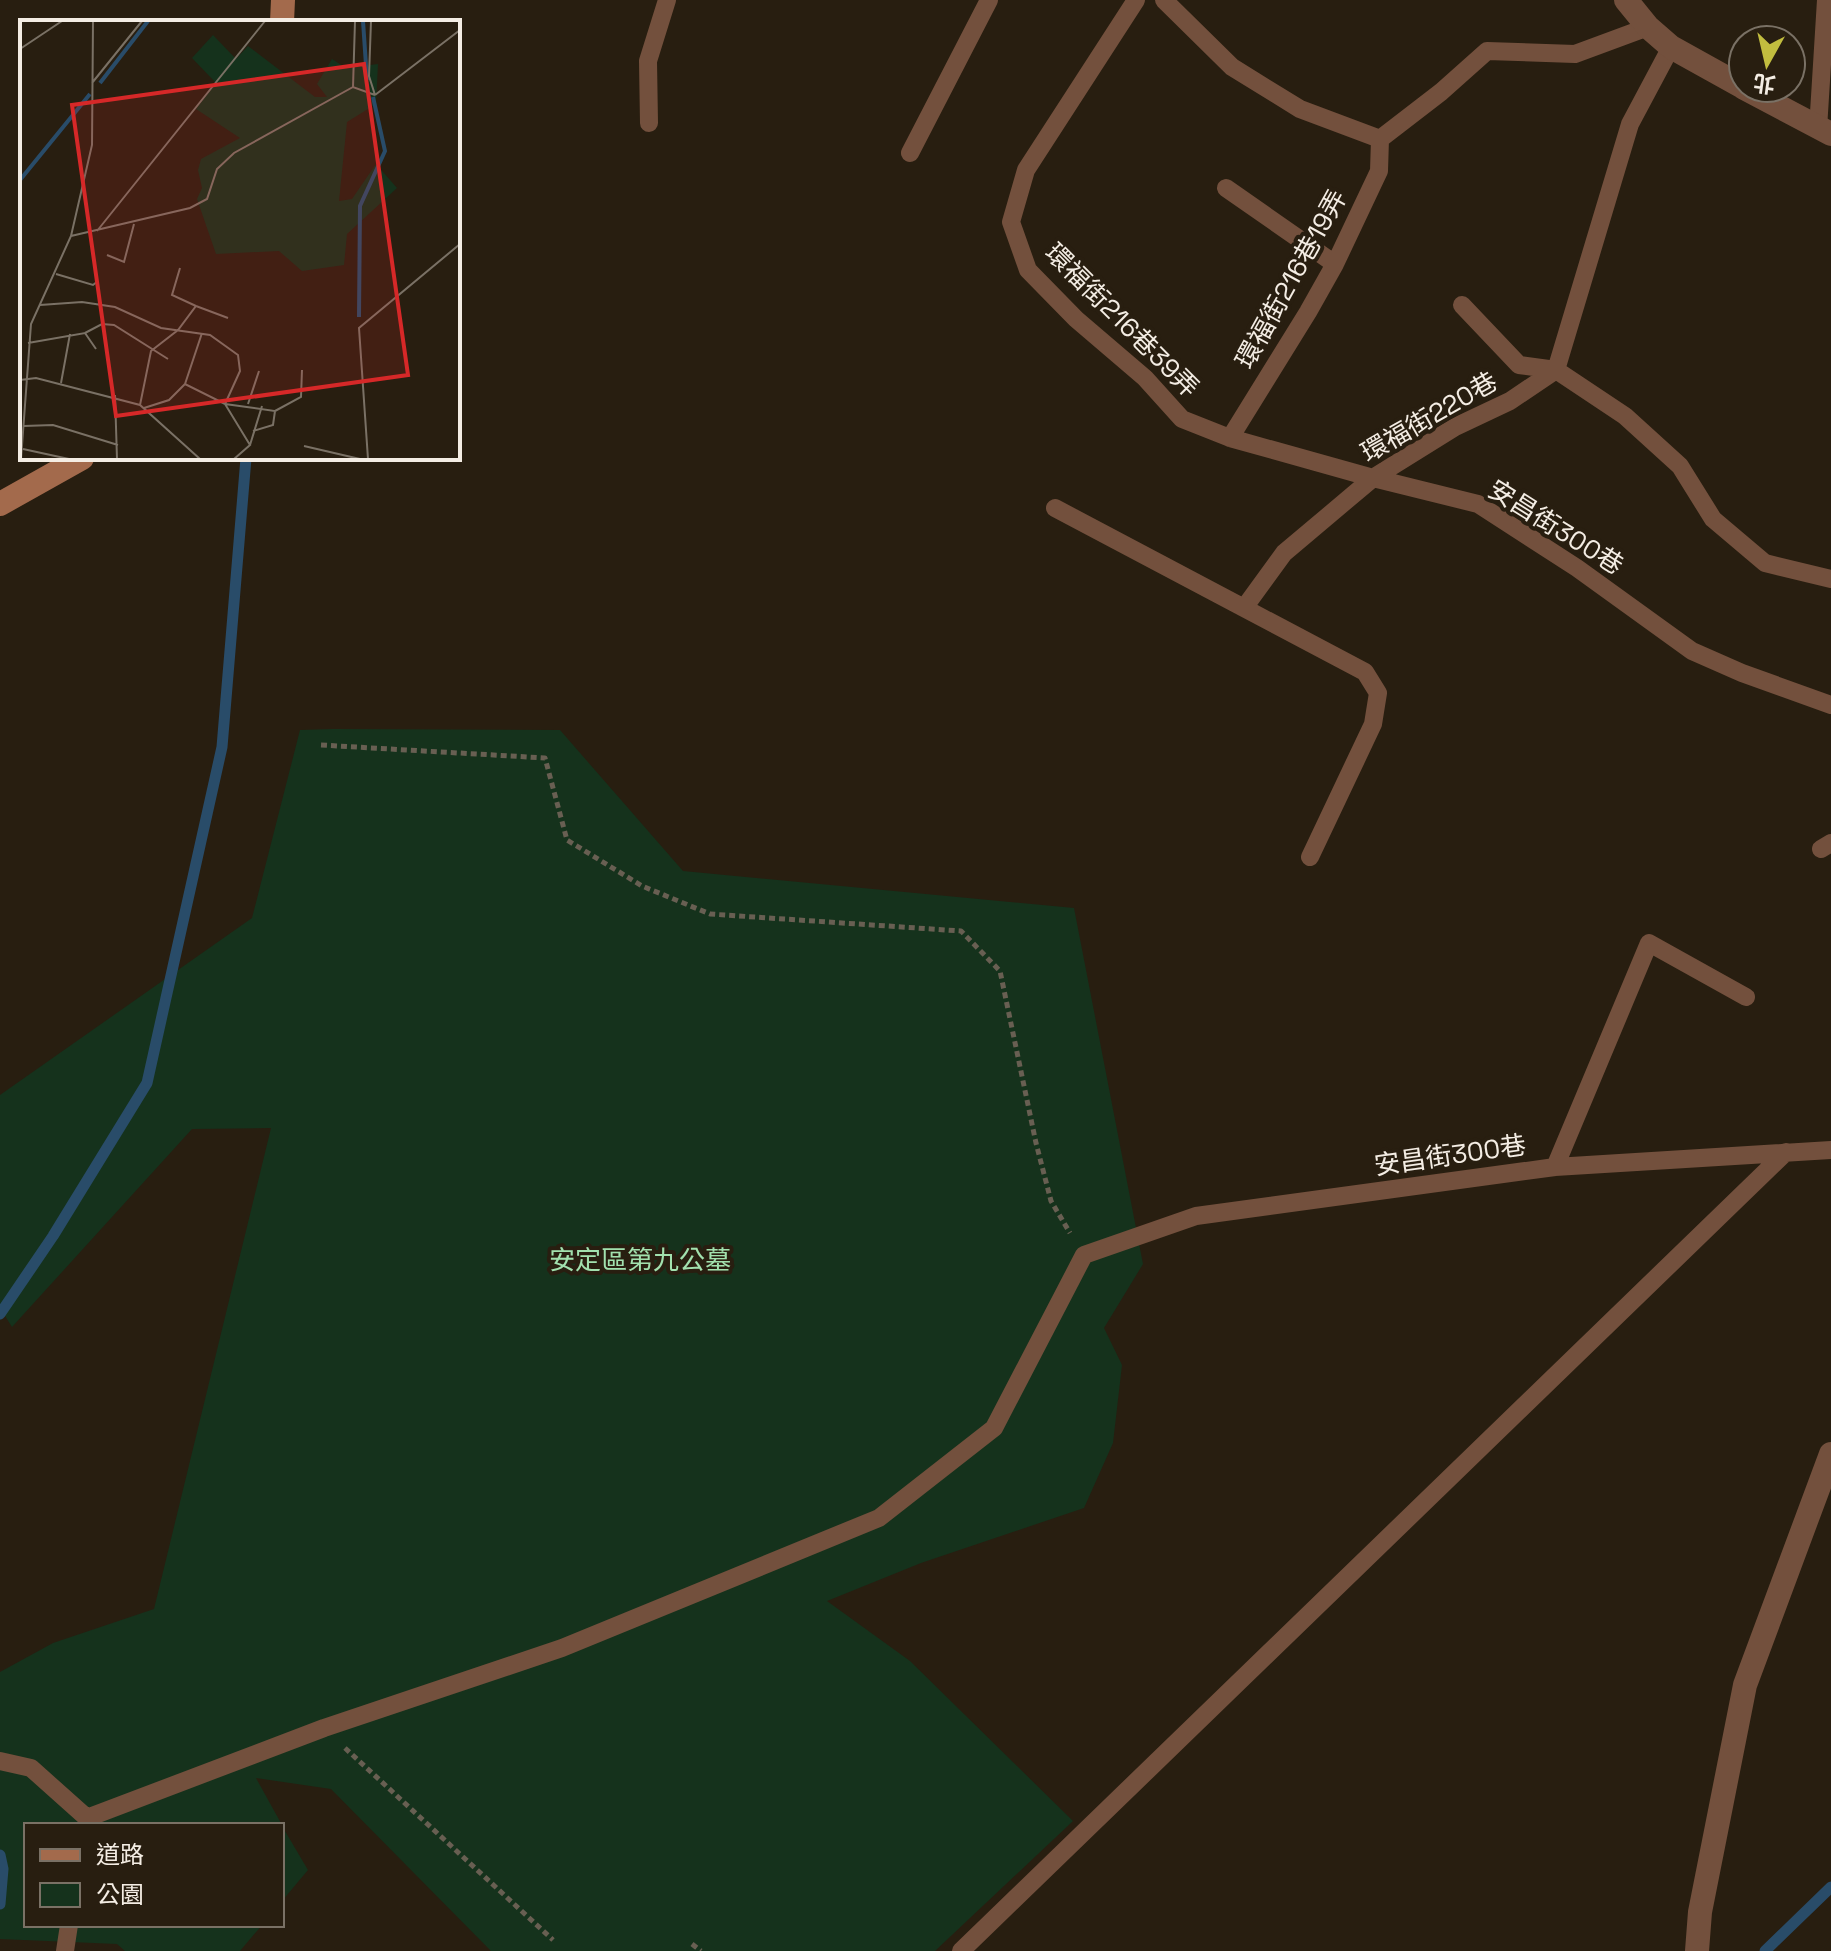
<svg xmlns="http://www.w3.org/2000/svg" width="1831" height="1951" viewBox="0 0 1831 1951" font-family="'Space Grotesk','Noto Sans TC',sans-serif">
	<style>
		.green { fill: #15321c }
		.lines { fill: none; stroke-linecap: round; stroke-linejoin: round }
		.stream { stroke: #294c69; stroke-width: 11 }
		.path { stroke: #685f52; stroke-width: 5; stroke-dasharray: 6 4; stroke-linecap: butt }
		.lane { stroke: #73503d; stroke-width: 18 }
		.street { stroke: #73503d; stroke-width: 24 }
		.secondary { stroke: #a36a4c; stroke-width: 24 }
		.labels { text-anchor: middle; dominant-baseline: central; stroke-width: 8; stroke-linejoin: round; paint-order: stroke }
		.street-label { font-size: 26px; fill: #f4ede4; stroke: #281e10 }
		.park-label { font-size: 26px; fill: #a2e1ae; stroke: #281e10 }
		.inset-river { fill: none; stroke: #294c69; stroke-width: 4 }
		.inset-road { fill: none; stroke: #7a7165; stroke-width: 2 }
		.view { fill: #d62828; fill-opacity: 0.15; stroke: #d62828; stroke-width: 4 }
		.inset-edge { fill: none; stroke: #f4ede4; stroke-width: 4 }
	</style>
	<rect width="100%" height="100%" fill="#281e10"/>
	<path class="green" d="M333,729l227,1 123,141 391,37 69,356 -39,64 18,37 -9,78 -29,65 -163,55 -94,38 83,60 163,160 -138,130h-444l-160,-162 -75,-11 26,47h-256v100h236l-22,26h-115l-8,-7 -117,-5v-267l53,-29 101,-34 117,-481 -79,1 -180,198 -12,-19v-213l252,-177 48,-188z
		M282,1826l26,44 -26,31z"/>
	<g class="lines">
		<path class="stream" d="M0,1314l53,-78 94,-153 75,-336 24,-289
			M0,1855l3,14 -3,35
			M1765,1951l66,-64"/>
		<path class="path" d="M321,745l224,13 22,82 75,46 68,28 251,17 39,40 36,172 15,58 19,32
			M345,1748l208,192
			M692,1944l9,7"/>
		<path class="lane" d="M1136,0l-110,170 -15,52 17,48 48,49 69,59 37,41 48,19 143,40 105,26 99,64 115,83 50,22 89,32
			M1164,0l68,67 68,42 80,30 61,-47 46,-41 88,3 73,-27
			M649,123l-1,-62 19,-61
			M1818,129l8,-129
			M910,153l79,-153
			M1226,188l109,76
			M1462,305l57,60 37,5 69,46 55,50 33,53 52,44 66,16
			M1230,438l78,-126 27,-48 44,-93 1,-32
			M1055,508l189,100 40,-55 89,-75 82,-51 55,-26 46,-31 74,-246 41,-77
			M1244,608l121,64 13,21 -5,31 -63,133
			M1821,849l10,-6
			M1555,1167l94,-224 97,54
			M0,1761l31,7 56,50 237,-90 238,-80 317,-130 115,-90 90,-173 112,-39 359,-49 276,-17
			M65,1951l4,-26
			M961,1951l825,-799"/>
		<path class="street" d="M1626,0l22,27 23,20 72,40
			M1744,88l87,46
			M1697,1951l3,-39 45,-227 86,-231"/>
		<path class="secondary" d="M282,22l1,-22
			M0,504l82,-46"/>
	</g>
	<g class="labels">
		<g class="street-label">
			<text transform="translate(1291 279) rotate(-61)">環福街216巷19弄</text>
			<text transform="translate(1122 320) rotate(45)">環福街216巷39弄</text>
			<text transform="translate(1429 417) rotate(-30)">環福街220巷</text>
			<text transform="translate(1556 527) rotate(32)">安昌街300巷</text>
			<text transform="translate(1450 1155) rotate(-8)">安昌街300巷</text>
		</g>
		<g class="park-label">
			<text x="640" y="1260">安定區第九公墓</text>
		</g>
	</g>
	<g transform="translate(20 20)">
		<rect width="440" height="440" fill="#281e10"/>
		<path d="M193,15l23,24 12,-13 67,51h12l-10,-13 15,-25 14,9 32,-4 -2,40 -29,18 -8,79 13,-2 24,-35 21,24 -50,46 -3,31 -42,6 -23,-20 -63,3 -19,-55 5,-11 -4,-18 3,-11 39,-21 -44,-29 20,-26 -24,-25z" fill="#15321c"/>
		<path class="inset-river" d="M343,1l4,59M80,63l48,-62M0,160l70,-86M339,297l1,-111 25,-55 -12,-54"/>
		<path class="inset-road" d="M351,1l-2,55 6,19M0,29l42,-28M72,63l50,-62M333,67l2,-66M355,75l85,-65M77,211l168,-210M51,216l119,-28 17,-9 10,-30 17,-16 119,-66 22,8M87,235l17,7 10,-38M160,248l-8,27 24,11M36,254l37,11 5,-4M20,285l42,-3 33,5 46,21 49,7 28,20 2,16 -15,33 25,41 -16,14M65,313l17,-9 12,1 54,34M8,323l57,-10 11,16M0,360l16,-2 104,27 60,54M41,363l9,-49M165,364l17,-51M95,375l2,64M228,384l11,-33M120,385l11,-54 27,-21 18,-24 32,12M124,388l25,-8 16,-16 40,20 50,7 -2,14 -20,6M255,391l26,-14 1,-27M4,406l29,-1 65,20M230,425l12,-39M284,426l56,13M3,429l46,10M1,439l10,-135 40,-88 21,-91 1,-124M348,439l-9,-131 101,-84"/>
		<path class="view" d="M344,44l44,311 -292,41 -44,-311z"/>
		<rect width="440" height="440" class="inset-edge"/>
	</g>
	<rect x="24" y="1823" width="260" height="104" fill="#281e10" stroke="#7a7165" stroke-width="2"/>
	<rect x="40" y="1849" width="40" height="12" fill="#a36a4c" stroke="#7a7165" stroke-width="2"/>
	<text x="96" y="1863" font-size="24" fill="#f4ede4">道路</text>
	<rect x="40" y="1883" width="40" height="24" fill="#15321c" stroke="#7a7165" stroke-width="2"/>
	<text x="96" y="1903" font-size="24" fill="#f4ede4">公園</text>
	<g transform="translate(1767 64) rotate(188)"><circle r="38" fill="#281e10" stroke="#7a7165" stroke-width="2"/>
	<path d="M0-6L14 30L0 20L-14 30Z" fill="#c2bd3f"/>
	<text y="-12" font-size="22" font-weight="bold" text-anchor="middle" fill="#f4ede4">北</text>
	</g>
</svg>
